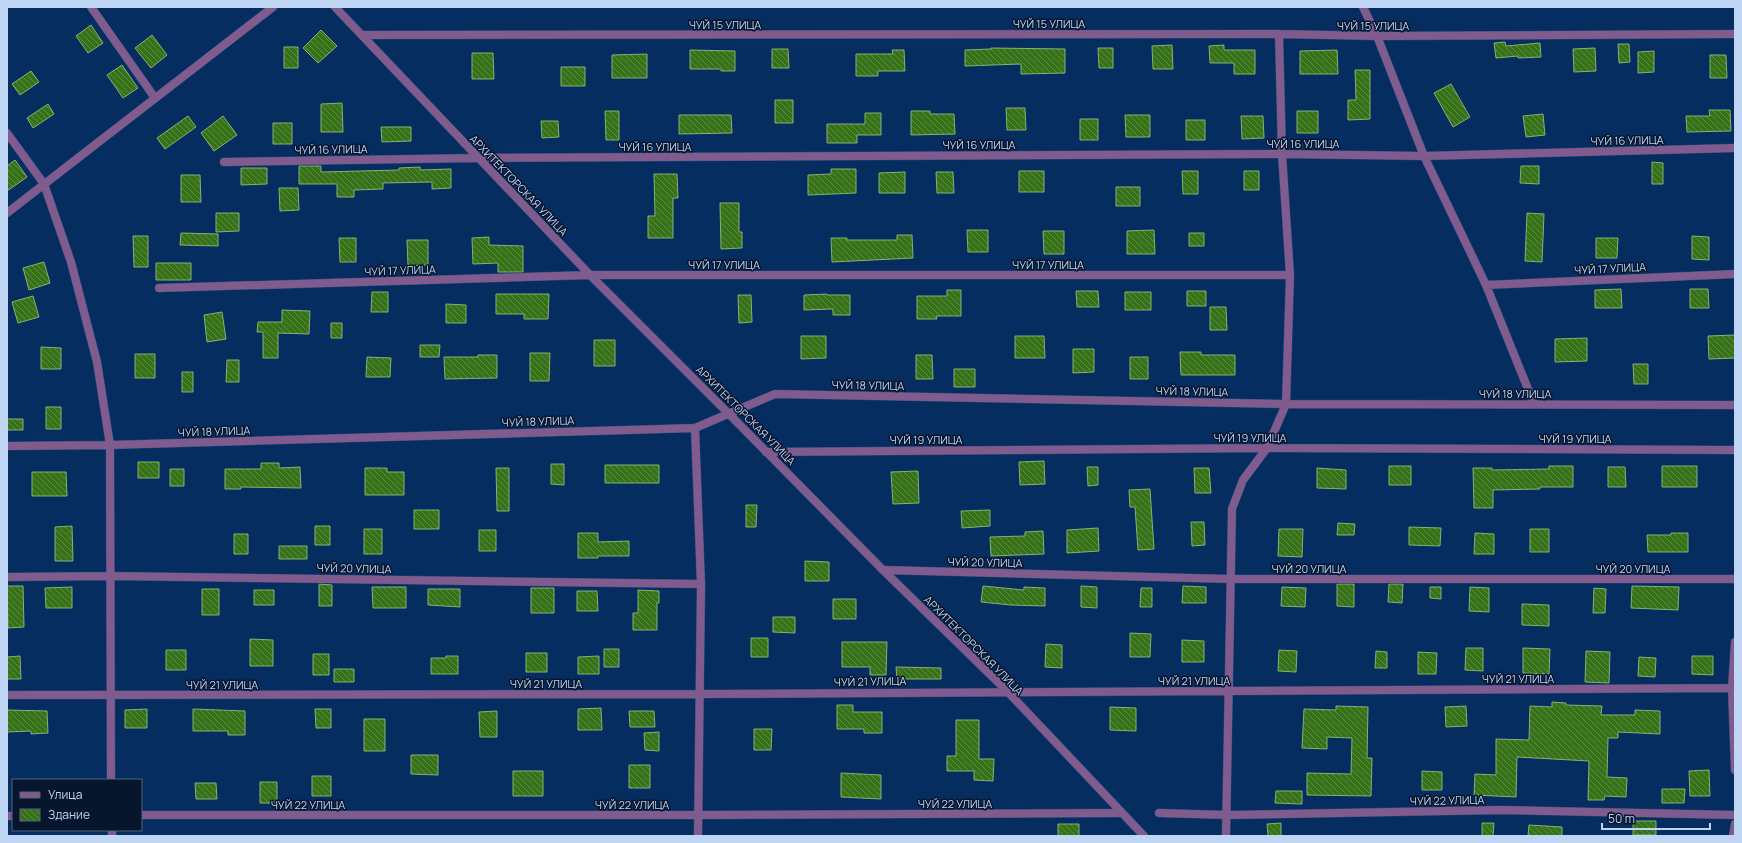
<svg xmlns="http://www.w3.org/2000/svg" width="1742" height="843" viewBox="0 0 1742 843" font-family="Manrope,sans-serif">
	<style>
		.building { fill: url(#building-back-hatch); stroke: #86b274 }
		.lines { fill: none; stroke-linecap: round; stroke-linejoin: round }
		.minor-casing { stroke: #234877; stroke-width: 9 }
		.tertiary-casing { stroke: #234877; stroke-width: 9 }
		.minor { stroke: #805b8d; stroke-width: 8 }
		.tertiary { stroke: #805b8d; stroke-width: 8 }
		.labels { text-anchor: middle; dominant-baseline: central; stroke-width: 3; stroke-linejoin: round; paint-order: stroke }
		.street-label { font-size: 11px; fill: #bfd5f4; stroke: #07162d }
	</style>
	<defs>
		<pattern id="building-back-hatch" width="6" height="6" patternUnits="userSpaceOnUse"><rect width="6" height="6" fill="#377117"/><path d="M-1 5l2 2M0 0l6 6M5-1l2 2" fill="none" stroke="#5b8b45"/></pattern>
	</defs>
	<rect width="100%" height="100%" fill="#052d5f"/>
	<path class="building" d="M91,25l12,18 -15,10 -12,-17z
		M321,30l16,16 -19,17 -15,-15z
		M152,35l15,20 -16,13 -16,-20z
		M1505,42l1,4 34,-3 1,14 -23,1v-2l-22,2 -2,-15z
		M1618,44h11l1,18 -11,1z
		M1172,45l1,24h-20l-1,-23z
		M1224,45v5h31v24h-21v-11h-24l-1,-17z
		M284,47h14v21h-14z
		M991,48l74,1v24l-44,1v-10l-56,2v-16l26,-1z
		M1098,48h15v20h-14z
		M1595,48l1,23 -22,1 -1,-23z
		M772,49h16l1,19h-17z
		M690,50l45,1v20h-14v-2h-31z
		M892,50h12l1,21h-27v5h-22v-22h37z
		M1337,50l1,24h-38v-23z
		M1654,51v21l-16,1v-21z
		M472,53h21l1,26h-22z
		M647,54v24h-35v-23z
		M1710,55h16l1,23h-17z
		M122,65l16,23 -15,10 -16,-23z
		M561,67h24v19h-24z
		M1355,70h15v49l-22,1v-20h8z
		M31,71l8,11 -19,13 -8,-11z
		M1451,84l19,33 -17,10 -19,-34z
		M775,100h18v23h-18z
		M342,103l1,29h-22v-28z
		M48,104l6,10 -21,14 -6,-10z
		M1006,108h19l1,22h-19z
		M1709,110h21l1,21 -44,1 -1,-16h24z
		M605,111h14v29h-13z
		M911,111h19v3h24l1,20 -44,1z
		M1297,111h21v22h-21z
		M865,113h16v22h-24v8h-30v-19h38z
		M1543,114l2,21 -19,2 -3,-21z
		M679,115h52l1,18 -53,1z
		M1125,115h25v22h-24z
		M188,116l8,11 -31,22 -8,-11z
		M223,116l14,19 -23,16 -13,-18z
		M1241,116h22l1,22 -22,1z
		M1080,119h18v21h-18z
		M1186,120h19v20h-19z
		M541,121h17l1,16 -17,1z
		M273,123h19v21h-19z
		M381,127h30v14l-29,1z
		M15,160l12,17 -20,14v-25z
		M1652,162l11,1v21h-11z
		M299,166h22v6l78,-2v-2l21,-1v3l31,-1v19l-19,1v-7l-49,1v6l-29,1v7h-17v-13h-38z
		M1521,166h18v18l-19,-1z
		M241,168h26v16l-26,1z
		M831,169h25v24l-48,2v-20l23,-1z
		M1019,171h25v21h-25z
		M1182,171h16v23h-15z
		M1244,171h15v19h-15z
		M905,172v21h-26v-20z
		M936,172h17l1,21h-17z
		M654,174h23l1,24h-5v40h-25v-22h7z
		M181,175h19l1,27h-20z
		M1116,187h24v19h-24z
		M279,188h19l1,22 -19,1z
		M720,203h19v29h3v16l-21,1z
		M216,213h23v18l-23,1z
		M1527,213l17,1 -2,48 -17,-1z
		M967,230h21v22h-20z
		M1154,230l1,24h-28v-23z
		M1043,231h21v23h-20z
		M181,233l37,1v12l-38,-1z
		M1189,233h15v13h-15z
		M897,235h15l1,23 -81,4 -1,-24h16v2h50z
		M133,236h15v31h-14z
		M1692,236l17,1v23l-17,-1z
		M489,237v8l34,1v26h-25v-9l-25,1 -1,-26z
		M339,238h17v24h-16z
		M1596,238h22l-1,20h-21z
		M407,240h21v25l-20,1z
		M44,262l6,21 -21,7 -6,-22z
		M156,263h35v17h-35z
		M1621,289l1,19h-27v-18z
		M1690,289h18l1,19h-19z
		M947,290h14v26h-25l1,3h-20v-23h30z
		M1076,291h22l1,16h-22z
		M1187,291h19v15h-19z
		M372,292h16v20h-17z
		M1125,292h26v18h-26z
		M496,294h53l-1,25h-24v-5h-28z
		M827,294v1h23v20h-17v-6l-29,1v-15z
		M738,295h13l1,27 -13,1z
		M33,296l6,21 -21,6 -6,-21z
		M446,304l20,1v18h-20z
		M1210,307h16l1,23h-17z
		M282,310l28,1 -1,23 -31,-1v25h-15v-26h-6l1,-10h24z
		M222,312l4,27 -19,3 -3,-27z
		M331,323h11v15h-11z
		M1735,335v23l-26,1 -1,-23z
		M801,336h25v22l-25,1z
		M1015,336h29l1,22h-30z
		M1587,338v23l-32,1v-23z
		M594,340h21v26h-21z
		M420,345h20l-1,12h-19z
		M41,347l20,1v21h-20z
		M1073,349h21v23l-21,1z
		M1180,352h21v3h34v20h-54z
		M530,353h20l-1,28h-19z
		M135,354h20v24h-20z
		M478,355h19v23l-52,1 -1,-22h34z
		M916,355h16l1,24h-17z
		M367,357l24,1 -1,19h-24z
		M1130,357h18v22h-18z
		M227,360h12v22h-13z
		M1633,364h15v20h-14z
		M954,369h21v18h-21z
		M182,372h11v20h-11z
		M46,407h15v22h-15z
		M7,419h16v11h-16z
		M1044,461l1,23 -25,1 -1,-23z
		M138,462h21v16h-21z
		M261,463h18v5l21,-1 1,21 -60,-1v2h-16v-20h36z
		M551,464h13v21l-13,-1z
		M605,465h54v18h-54z
		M1389,466h22v19h-22z
		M1549,466h24v21h-33v2l-47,1v18h-19l-1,-40h19v2l57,-1z
		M1662,466h35v21h-35z
		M1087,467h11v18l-10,1z
		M1608,467h17l1,20h-18z
		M365,468h22v4h17v23h-39z
		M496,468h13v43h-12z
		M1194,468h15l2,25h-16z
		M1317,468l29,2v19l-29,-1z
		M170,469h14v17h-14z
		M918,471l1,32 -26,1 -2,-32z
		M32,472h34l1,24h-35z
		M1150,489l4,60 -16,1 -3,-43h-5l-1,-17z
		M746,505h11l-1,22h-10z
		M414,510h25v19h-25z
		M990,510v16l-28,2 -1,-17z
		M1191,522h13l1,23 -13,1z
		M1338,523l17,1 -1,11h-17z
		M72,526l1,35h-18v-34z
		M315,526h15v19h-15z
		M1409,527l32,1 -1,18 -31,-1z
		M1098,528l1,23 -32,2v-23z
		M364,529h18v25h-18z
		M1279,529h24l-1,28 -24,-1z
		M1530,529h19v23h-19z
		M479,530h17v21h-17z
		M1043,531l1,23 -53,2 -1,-19 35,-1v-4z
		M578,533h20v9l31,-1v15h-31v2h-20z
		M1475,533l19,1v20h-20z
		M1671,533h17v19h-40l-1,-17h24z
		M234,534h14v20h-14z
		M279,546h28v13h-28z
		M805,561l24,1v19h-24z
		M319,584l13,1v21h-13z
		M1337,584h17v23l-17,-1z
		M1389,584h14l-1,19 -14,-1z
		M7,586h16l1,41 -16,1z
		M983,586l41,4v-3l21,1v18l-34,-1 -30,-3z
		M1081,586l16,1v21l-16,-1z
		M1183,586l23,1v16h-24z
		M1632,586l47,1 -1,23 -47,-2z
		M72,587v21h-26l-1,-20z
		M372,587h34v21h-33z
		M1282,587l24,1 -1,19 -24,-1z
		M1430,587h11v12l-11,-1z
		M1470,587l19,1v24l-20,-1z
		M531,588h23v25h-23z
		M1141,588h11v19h-12z
		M1594,588l12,1 -1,24h-12z
		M202,589h17v26h-17z
		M428,589h32v18l-32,-2z
		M254,590h20v15h-20z
		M638,590l21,1v12h-2v27h-24v-17h5z
		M577,591h20l1,20h-21z
		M833,599h23v20h-23z
		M1522,604l27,1v21l-27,-1z
		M773,617h22v16l-22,-1z
		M1130,633l21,1 -1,23h-20z
		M751,638h17v19h-17z
		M250,639l23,1v26h-23z
		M1182,640l22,1v21h-22z
		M842,642h45l-1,33h-16v-8h-28z
		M1046,644l16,1v23l-17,-1z
		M1466,648h17v23l-18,-1z
		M1523,648l27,1 -1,25 -26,-1z
		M604,649h15v18h-15z
		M166,650h20v20h-20z
		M1279,650l18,1 -1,21 -18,-1z
		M1376,651l11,1v16h-12z
		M1586,651l24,1 -1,31 -24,-1z
		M1418,652l19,1 -1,21h-18z
		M526,653h21v19h-21z
		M313,654h16v21h-16z
		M20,656l1,23h-14v-22z
		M446,656h12v18h-27v-16h15z
		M599,656v18h-21v-17z
		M1692,656h21v19l-21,-1z
		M1639,657l17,1 -1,19 -17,-1z
		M896,667l45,1v11h-44z
		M334,669h20v13h-20z
		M1552,702l14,1v2l36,1 -1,9h34v-5l25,1v23l-42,-2v6h-10l-1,39 20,1 -1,19 -21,-1 -1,4h-16l1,-39 -72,-4 -1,40 -42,-2 1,-21 21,1v-36l33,1 1,-34 22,1z
		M837,705h16v7h29v21h-18v-4h-27z
		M1336,706l32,1 -1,51h5l-1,38 -64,-1v-22l44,1 1,-36 -25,-1v12l-25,-1 2,-39 32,1z
		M1466,706l1,20 -21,1 -1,-20z
		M1110,707l26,1v23l-26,-1z
		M601,708l1,22h-24v-21z
		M147,709v19h-22v-18z
		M193,709l52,2v24h-17v-4h-35z
		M315,709h16v19h-15z
		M7,710l40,1 1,22 -17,1v-3l-24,1z
		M497,711v26h-17l-1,-25z
		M629,711h25l1,16h-25z
		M364,719h21v32h-21z
		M956,720h23v39h15l-1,22 -19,-1v-9h-27v-15h9z
		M754,729h18l-1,21h-17z
		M659,732v19l-14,-1 -1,-17z
		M411,755h27v20l-27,-1z
		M629,765h21v23h-21z
		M1709,770l1,26h-20l-1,-25z
		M513,771h30v25h-30z
		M1422,771l20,1v18h-20z
		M841,773l40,2v24l-40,-2z
		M312,776h19v20h-19z
		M260,782h17v21h-17z
		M195,783h21l1,16h-21z
		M1662,789h23l-1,14h-22z
		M1276,791h26v13l-27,-1z
		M1633,821h23v14h-23z
		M1281,823v13h-13l-1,-12z
		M1482,823h12l-1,13h-11z
		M1058,824h21v12h-21z
		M1529,825l33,2v9h-34z"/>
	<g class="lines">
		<defs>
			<path id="minor" d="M91,7l64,91
				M335,7l255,268 139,139
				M1363,7l14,29 47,120 62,129 48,119
				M363,35l916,-1 98,2 358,-2
				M7,133l37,51 27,78 26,100 13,83 1,335
				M224,162l253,-4 805,-4 142,2 311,-8
				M7,213l266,-206
				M1486,285l249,-11
				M159,288l431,-13h700
				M695,428l6,156 -3,252
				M7,446l103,-1 585,-17 80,-34 511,10 449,1
				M766,452l501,-4 468,2
				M883,570l348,9h504
				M7,577l104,-1 590,8
				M1735,642l-3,46 3,82
				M7,695l693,-1 1032,-6
				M1159,813l69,2 274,-5 233,5
				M141,815h557l424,-2
				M7,816h6
				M112,830v6
				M1226,836l6,-327 11,-29 24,-32 19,-44 4,-129 -8,-121 -3,-120
				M1733,836l2,-12"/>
			<path id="tertiary" d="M729,414l154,156 124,121 137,145"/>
		</defs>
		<use href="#minor" class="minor-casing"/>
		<use href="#tertiary" class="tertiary-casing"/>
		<use href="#minor" class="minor"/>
		<use href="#tertiary" class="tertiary"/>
	</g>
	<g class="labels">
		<g class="street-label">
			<text x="1049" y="23">ЧУЙ 15 УЛИЦА</text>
			<text x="725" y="24">ЧУЙ 15 УЛИЦА</text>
			<text x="1373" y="25">ЧУЙ 15 УЛИЦА</text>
			<text transform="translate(1627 140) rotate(-1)">ЧУЙ 16 УЛИЦА</text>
			<text x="1303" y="143">ЧУЙ 16 УЛИЦА</text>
			<text x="979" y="144">ЧУЙ 16 УЛИЦА</text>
			<text x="655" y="146">ЧУЙ 16 УЛИЦА</text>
			<text transform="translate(331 149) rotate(-1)">ЧУЙ 16 УЛИЦА</text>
			<text transform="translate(519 185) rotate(46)">АРХИТЕКТОРСКАЯ УЛИЦА</text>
			<text x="724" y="264">ЧУЙ 17 УЛИЦА</text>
			<text x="1048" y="264">ЧУЙ 17 УЛИЦА</text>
			<text transform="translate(1610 268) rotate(-3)">ЧУЙ 17 УЛИЦА</text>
			<text transform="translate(400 270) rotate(-2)">ЧУЙ 17 УЛИЦА</text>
			<text transform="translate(868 385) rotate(1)">ЧУЙ 18 УЛИЦА</text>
			<text transform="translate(1192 391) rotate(1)">ЧУЙ 18 УЛИЦА</text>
			<text x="1515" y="393">ЧУЙ 18 УЛИЦА</text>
			<text transform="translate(746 415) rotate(45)">АРХИТЕКТОРСКАЯ УЛИЦА</text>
			<text transform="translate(538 421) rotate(-2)">ЧУЙ 18 УЛИЦА</text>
			<text transform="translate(214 431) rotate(-2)">ЧУЙ 18 УЛИЦА</text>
			<text x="1250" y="437">ЧУЙ 19 УЛИЦА</text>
			<text x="1575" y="438">ЧУЙ 19 УЛИЦА</text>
			<text x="926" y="439">ЧУЙ 19 УЛИЦА</text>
			<text transform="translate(985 562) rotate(1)">ЧУЙ 20 УЛИЦА</text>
			<text transform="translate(354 568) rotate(1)">ЧУЙ 20 УЛИЦА</text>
			<text x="1309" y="568">ЧУЙ 20 УЛИЦА</text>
			<text x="1633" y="568">ЧУЙ 20 УЛИЦА</text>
			<text transform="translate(974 645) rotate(45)">АРХИТЕКТОРСКАЯ УЛИЦА</text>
			<text x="1518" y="678">ЧУЙ 21 УЛИЦА</text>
			<text x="1194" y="680">ЧУЙ 21 УЛИЦА</text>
			<text transform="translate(870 681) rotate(-1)">ЧУЙ 21 УЛИЦА</text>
			<text x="546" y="683">ЧУЙ 21 УЛИЦА</text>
			<text x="222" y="684">ЧУЙ 21 УЛИЦА</text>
			<text transform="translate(1447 800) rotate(-1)">ЧУЙ 22 УЛИЦА</text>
			<text x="955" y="803">ЧУЙ 22 УЛИЦА</text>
			<text x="308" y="804">ЧУЙ 22 УЛИЦА</text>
			<text x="632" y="804">ЧУЙ 22 УЛИЦА</text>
		</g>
	</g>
	<rect width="1742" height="843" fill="none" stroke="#bfd5f4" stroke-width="16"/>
	<rect x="12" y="779" width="130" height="52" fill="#07162d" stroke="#51627d"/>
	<rect x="20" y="792" width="20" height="6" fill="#805b8d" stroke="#51627d"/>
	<text x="48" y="799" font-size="12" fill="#bfd5f4">Улица</text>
	<rect x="20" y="809" width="20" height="12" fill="url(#building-back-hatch)" stroke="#51627d"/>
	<text x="48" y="819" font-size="12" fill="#bfd5f4">Здание</text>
	<path d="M1602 823v6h108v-6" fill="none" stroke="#bfd5f4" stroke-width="2"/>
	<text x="1608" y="823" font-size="12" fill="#bfd5f4" stroke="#07162d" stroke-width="3" paint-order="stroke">50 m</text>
</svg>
